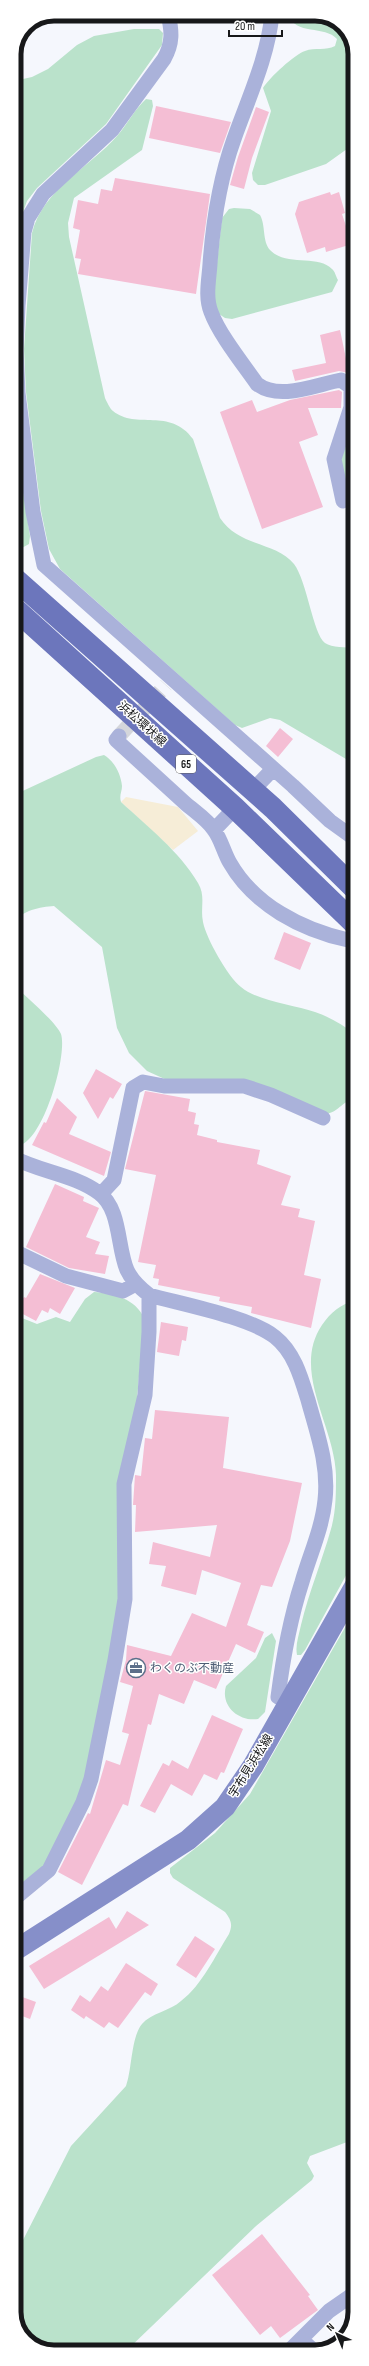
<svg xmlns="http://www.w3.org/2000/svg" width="369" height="2366" viewBox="0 0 369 2366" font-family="'Sofia Sans Condensed','Noto Sans JP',sans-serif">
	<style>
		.industrial { fill: #f6edd7 }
		.green { fill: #bae2cb }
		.building { fill: #f4bed4 }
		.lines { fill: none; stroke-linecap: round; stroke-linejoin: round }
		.minor-tunnel { stroke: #d4d6db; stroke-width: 15; stroke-dasharray: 15 8; stroke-linecap: butt }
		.minor { stroke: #aab2da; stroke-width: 15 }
		.secondary { stroke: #868fc9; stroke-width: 21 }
		.primary { stroke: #6c76bc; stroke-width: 22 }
		.labels { text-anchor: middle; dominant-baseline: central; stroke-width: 3; stroke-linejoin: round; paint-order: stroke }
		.shield { fill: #fff; stroke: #5d5d5f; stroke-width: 1 }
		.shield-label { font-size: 11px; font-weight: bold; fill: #17181a }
		.street-label { font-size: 12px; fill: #17181a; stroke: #fff }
		.service-label { font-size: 12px; fill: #4e5e75; stroke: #fff; text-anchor: start }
		.rim { fill: none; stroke: #17181a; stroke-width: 5 }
	</style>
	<rect width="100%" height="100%" fill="#f5f7fd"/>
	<path class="industrial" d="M126,797l52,10 20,24 -25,19 -52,-48z"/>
	<path class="green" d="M288,14h32l24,12 11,23v81l-8,19 -21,15 -61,21h-7l-5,-5 -1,-7 19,-62 -8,-23c6,-10 32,-34 42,-37 10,-4 21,0 30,-5l2,-7c-12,-14 -42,-3 -49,-25z
		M134,29h25l4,4 -1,12 -56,79 -69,64 -10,13 -11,30 -2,24v-174l18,-4 16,-8 29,-24 17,-9z
		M146,99l6,1 1,6 -11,44 -68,48 -6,25 1,14 36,161c2,4 5,11 8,13 23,19 57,-4 80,28l27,79c19,29 57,24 74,46 13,17 19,70 31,79 7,5 21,4 30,5v113l-9,-2 -66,-39 -10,-2 -28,10 -7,-3 -175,-156 -11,-20 -8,-38 -15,-119 -2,-43 8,-116c11,-44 57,-65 86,-98 10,-12 17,-26 28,-36z
		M234,208l16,1 10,6c6,11 2,26 10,35 16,17 48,4 62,19 3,2 4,8 6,11l-6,12 -100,27 -7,-1 -6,-4 -6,-15 9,-81 7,-9z
		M355,412v118l-15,-63v-15z
		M14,429l16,107 -1,8 -9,5 -6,-4z
		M104,755c10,6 17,19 18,31 0,6 -3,9 -1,16 27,25 58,49 77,81 8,13 2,25 5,39 3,16 25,55 38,65 16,14 53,18 74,25 15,5 28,13 40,22v64c-13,3 -18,17 -33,16l-50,-23 -103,-10 -22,-10 -18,-18 -12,-25 -15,-81 -48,-41c-14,1 -32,4 -40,17v-128l82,-38z
		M14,985c11,11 42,37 47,49 7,22 -20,117 -47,112z
		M94,1292c19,1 42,7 50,26l-24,281 -34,179 -8,22 -33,67 -31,24v-579l8,6 15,6 19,-7 14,5 15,-23z
		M355,1300v259l-50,91 -4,5h-4c-2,-10 2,-20 4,-30 8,-33 21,-64 30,-96 5,-17 5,-36 5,-54 -1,-49 -45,-104 -14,-150 9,-13 18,-20 33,-25z
		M355,1610v529l-45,17 -3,7 7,13 -2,4 -56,46 -131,126h-76l-24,-12 -11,-23v-44l9,-33 48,-94 55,-60c6,-16 5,-49 16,-62 9,-11 28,-13 39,-23 21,-16 34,-45 48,-67 4,-10 2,-14 -4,-22l-52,-34 -3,-5v-5l45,-35 35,-39z
		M272,1633l4,8 -11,71 -7,7c-19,3 -38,-13 -32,-33l30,-28 9,-20z"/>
	<path class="building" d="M156,106l75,16 -11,31 -71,-15z
		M256,107l13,5 -17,46 -8,31 -14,-4 8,-28z
		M115,178l95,16 -14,100 -118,-20 3,-15 -6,-1 5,-28 -7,-2 5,-28 20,4 3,-15 11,2z
		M330,192l1,3 8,-3 6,21 -3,1 10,30 -26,8 -1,-5 -18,6 -12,-39 4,-12z
		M340,330l9,43 -10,-2 -44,10 -3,-11 34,-7 -6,-28z
		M339,390l3,2 -1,16h-33l10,27 -19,7 24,65 -61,22 -42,-117 32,-12 5,12 33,-12z
		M280,728l13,11 -15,18 -12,-11z
		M284,932l27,11 -11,27 -26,-11z
		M96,1069l26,15 -9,15 -3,-2 -12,22 -15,-26z
		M145,1091l45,8 -2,12 8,2 -2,11 5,1 -2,10 20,5v2l43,8 -3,14 34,12 -10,29 19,4 -2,8 17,4 -11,54 17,4 -10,49 -60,-15 1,-6 -33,-6 1,-4 -62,-12 1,-6 -6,-1 3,-13 -18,-3 18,-87 -31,-6z
		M57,1098l20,19 -8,17 42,18 -7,24 -72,-31 12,-23 2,1z
		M55,1184l29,13 -1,4 16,7 -13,29 14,5 -5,12 14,2 -4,18 -36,-6 -43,-21z
		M40,1274l35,14 -15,26 -10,-6 -2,5 -6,-3 -6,11 -17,-9 1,-2 -3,-2 7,-11 2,1z
		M161,1322l27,5 -2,14 -4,-1 -3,16 -22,-4z
		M155,1410l74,7 -6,51 79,15 -12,58 -18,46 -11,-2 -14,40 17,7 -9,21 -19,-9 -20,45 -22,-9 -10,24 -25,-10 -8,31 -3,-1 -20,82 -5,-2 -41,81 -24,-13 30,-59 2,1 16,-54 14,5 9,-31 -7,-2 11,-46 -13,-4 6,-22 1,-15 44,11 21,-43 34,14 15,-44 -39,-13 -6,25 -35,-9 5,-20 -17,-2 4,-22 57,15 7,-32 -82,7 1,-27h-3l2,-30 6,1 4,-38 7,1z
		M212,1715l31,14 -19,44 -3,-1 -4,8 -13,-6 -12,22 -21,-12 -16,29 -15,-7 23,-43 6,3 3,-6 16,9z
		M127,1911l22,14 -105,64 -15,-23 80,-49 7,12z
		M195,1936l20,13 -19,29 -20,-13z
		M126,1963l32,21 -7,12 -6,-4 -27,36 -9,-6 -5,6 -18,-12 -2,3 -13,-9 9,-15 10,7 11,-16 7,5z
		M14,1994l22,8 -6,17 -16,-6z
		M262,2234l48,61 -2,1 10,14 -38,28 -9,-12 -11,9 -48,-60z"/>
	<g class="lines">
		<path class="minor-tunnel" d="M119,736l47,-51"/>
		<path class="minor" d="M168,14c4,17 5,29 -4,45l-52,71 -69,64 -15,24 -4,14 -6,74 -2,44 2,43 15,119 11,53 249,221 37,35 25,18
			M272,14c-4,43 -24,85 -38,125 -14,39 -21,84 -24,125 -1,16 -5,33 1,48 8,22 32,52 46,72 22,17 58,1 84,-4l10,7v20l-17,52 9,42
			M119,736l-3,4c23,21 46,42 69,63 9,8 23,17 29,27 7,9 10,23 16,33 24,42 72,67 118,77
			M253,790l20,-21
			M214,830l21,-22
			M14,1158c27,14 61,17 85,35 22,16 18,54 28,77 5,11 13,18 22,25 32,9 101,22 126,42 19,15 26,40 33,63 9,33 21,65 17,100 -3,29 -15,54 -23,82 -12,37 -19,76 -24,115l11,6
			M101,1194l13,-14 19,-92 10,-6 21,4h80l27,9 52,23
			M14,1251l52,25 57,15 13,-7
			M14,1899l35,-29 34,-68 8,-23 24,-119 10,-61 -1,-115 21,-89 4,-63v-37
			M301,2339l14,13
			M288,2352l41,-41 26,-18"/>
		<path class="secondary" d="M14,1951l174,-111 37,-33 28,-41 102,-180"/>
		<path class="primary" d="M14,578l259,230 82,81
			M14,608l221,200 120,116"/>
	</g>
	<defs>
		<symbol id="office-ring" viewBox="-11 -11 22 22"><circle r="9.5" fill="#fff" stroke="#5c6f8a" stroke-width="1.5"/><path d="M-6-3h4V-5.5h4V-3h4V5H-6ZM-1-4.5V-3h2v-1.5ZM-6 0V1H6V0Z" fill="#5c6f8a"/></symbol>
	</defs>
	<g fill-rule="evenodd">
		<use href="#office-ring" x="125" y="1657" width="22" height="22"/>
	</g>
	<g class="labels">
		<rect class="shield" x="176" y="755" width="20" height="18" rx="3"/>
		<g class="shield-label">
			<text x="186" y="764">65</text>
		</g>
		<g class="street-label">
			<text transform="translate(142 724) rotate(42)">浜松環状線</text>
			<text transform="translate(251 1766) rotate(-58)">宇布見浜松線</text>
		</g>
		<g class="service-label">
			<text x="150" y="1668">わくのぶ不動産</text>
		</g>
	</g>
	<path d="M0 0H369V2366H0ZM54 21H315A33 33 0 0 1 348 54V2312A33 33 0 0 1 315 2345H54A33 33 0 0 1 21 2312V54A33 33 0 0 1 54 21Z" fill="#fff" fill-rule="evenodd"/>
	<path class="rim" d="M54 21H315A33 33 0 0 1 348 54V2312A33 33 0 0 1 315 2345H54A33 33 0 0 1 21 2312V54A33 33 0 0 1 54 21Z"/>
	<g transform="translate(337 2334) rotate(316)" stroke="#ffffff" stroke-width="3" paint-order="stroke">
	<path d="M0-3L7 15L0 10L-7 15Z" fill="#17181a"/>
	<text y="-6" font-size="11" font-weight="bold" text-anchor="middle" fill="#17181a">N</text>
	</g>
	<path d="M229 30v6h53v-6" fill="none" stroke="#17181a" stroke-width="2"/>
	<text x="235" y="30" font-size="12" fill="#17181a" stroke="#ffffff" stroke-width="3" paint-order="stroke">20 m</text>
</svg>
